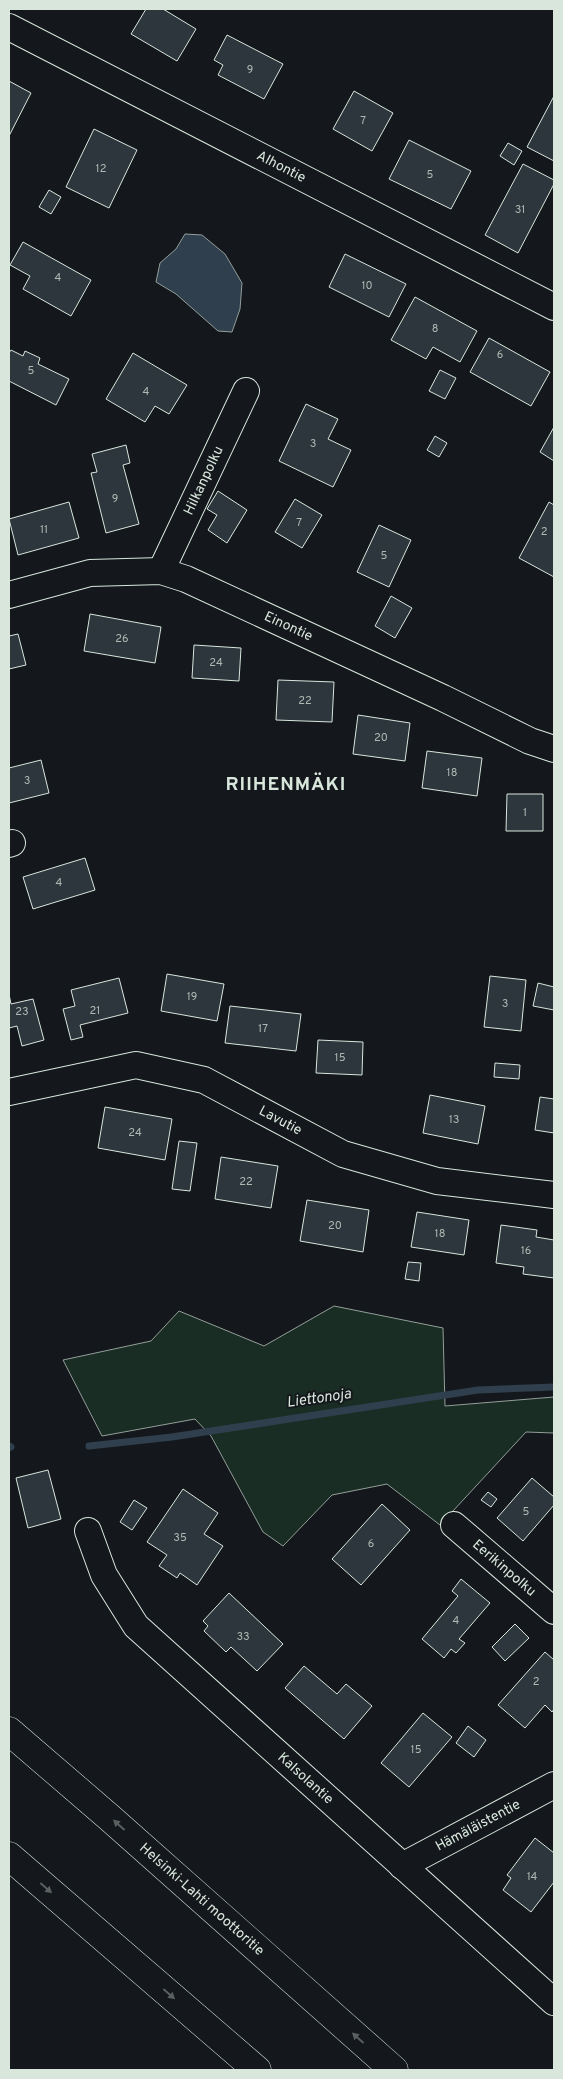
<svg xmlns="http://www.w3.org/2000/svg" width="563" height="2079" viewBox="0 0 563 2079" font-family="Overpass,sans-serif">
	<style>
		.green { fill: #1a2d24; stroke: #939e99 }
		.water { fill: #2f3f4d; stroke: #939e99 }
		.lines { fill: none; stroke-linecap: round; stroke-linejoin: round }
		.stream { stroke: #2f3f4d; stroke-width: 7 }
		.building { fill: #2c363c; stroke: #d8e6dc }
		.minor-casing { stroke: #d8e6dc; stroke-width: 28 }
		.highway-casing { stroke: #d8e6dc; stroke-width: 29 }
		.minor { stroke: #14181c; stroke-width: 26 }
		.highway { stroke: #14181c; stroke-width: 28 }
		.oneway { fill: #59605f }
		.labels { text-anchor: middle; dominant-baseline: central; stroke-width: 4; stroke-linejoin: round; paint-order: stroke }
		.number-label { font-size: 11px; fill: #adbab4 }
		.street-label { font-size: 14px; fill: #d8e6dc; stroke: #14181c }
		.water-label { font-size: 15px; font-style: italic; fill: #d8e6dc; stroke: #14181c }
		.district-label { font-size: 19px; font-weight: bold; letter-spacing: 1px; fill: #d8e6dc; stroke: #14181c }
	</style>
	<rect width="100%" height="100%" fill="#14181c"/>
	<path class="green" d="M334,1306l109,22 2,78 109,-9v36l-28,-1 -86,93 -53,-41 -55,11 -49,51 -20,-14 -52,-96 -16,-17 -93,17 -39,-76 88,-19 28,-30 85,35z"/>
	<path class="water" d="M185,234l17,1 23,19 17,29 -2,26 -8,23 -14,-1 -42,-37 -20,-12 4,-19 16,-14z"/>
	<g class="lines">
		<path class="stream" d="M9,1446l2,1
			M89,1446l83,-9 306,-47 76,-3"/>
	</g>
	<path class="building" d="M146,9h17l33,20 -19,32 -46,-27z
		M227,35l56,29 -19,35 -46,-24 5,-10 -9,-5z
		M9,81l22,12 -22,43z
		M354,91l39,22 -21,38 -39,-22z
		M554,96v65l-27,-14z
		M94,129l43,21 -28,58 -43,-21z
		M409,140l62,31 -20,38 -62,-30z
		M508,143l14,8 -8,14 -14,-9z
		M523,164l31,16v4l-36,69 -33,-18z
		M49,190l12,7 -10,17 -12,-7z
		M23,242l68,38 -20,36 -48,-27 7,-13 -20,-11z
		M345,254l61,30 -17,33 -60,-30z
		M415,297l62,34 -17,31 -27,-15 -7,12 -35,-19z
		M489,338l61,34 -19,34 -61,-34z
		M11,350l12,6 2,-5 15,7 -2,6 31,15 -13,26 -47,-24v-28z
		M133,353l54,32 -18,29 -14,-8 -10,16 -39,-23z
		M440,370l16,8 -11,21 -16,-8z
		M306,404l32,15 -10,20 23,11 -18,37 -54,-26z
		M554,427v34l-14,-9z
		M435,436l12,7 -8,14 -12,-7z
		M126,445l4,18 -7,2 16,59 -33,9 -15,-60 6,-1 -5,-18z
		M218,491l29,19 -20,33 -19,-13 9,-15 -10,-6z
		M295,499l27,16 -20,33 -27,-16z
		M69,502l10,36 -61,17 -9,-36z
		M549,502l5,3v72l-35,-19z
		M379,525l32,15 -22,47 -32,-15z
		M391,596l21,12 -17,30 -20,-12z
		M90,614l71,13 -6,36 -71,-12z
		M18,634l8,31 -17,4v-33z
		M194,645l47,3 -2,33 -47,-3z
		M278,680l56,2 -2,40 -56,-2z
		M358,715l52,8 -5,38 -52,-7z
		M427,751l55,7 -5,38 -55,-8z
		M41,760l8,33 -40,10v-35z
		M507,794h36v37h-37z
		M85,858l10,32 -62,19 -10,-32z
		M167,974l57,10 -7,37 -56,-10z
		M490,976l36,4 -5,51 -37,-4z
		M119,978l9,35 -48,12 3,12 -12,3 -8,-31 12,-3 -4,-16z
		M538,983l16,4v23l-21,-4z
		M9,994l2,10 22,-5 11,41 -22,6 -5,-20 -8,2z
		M230,1006l71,8 -5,37 -71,-8z
		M318,1040l45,2 -1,33 -46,-2z
		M495,1063l25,2 -1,14 -25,-2z
		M430,1095l55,11 -7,38 -55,-11z
		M540,1097l14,2v34l-19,-3z
		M105,1107l67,12 -7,41 -67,-12z
		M179,1141l18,2 -7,48 -18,-2z
		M221,1157l57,9 -7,42 -56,-9z
		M307,1200l62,10 -6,42 -63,-11z
		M417,1212l52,8 -5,35 -53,-8z
		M501,1225l36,5 -1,7 18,3v38l-31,-4 1,-7 -28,-4z
		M408,1262l13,1 -2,18 -14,-2z
		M48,1470l13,49 -33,9 -12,-50z
		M532,1478l22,19v8l-31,36 -26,-23z
		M183,1489l35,24 -14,21 19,12 -26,39 -17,-12 -3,5 -18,-12 8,-11 -20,-13z
		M488,1492l9,7 -6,8 -10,-7z
		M134,1500l13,8 -15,22 -12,-8z
		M382,1504l28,26 -49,55 -29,-26z
		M461,1579l29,24 -31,36 6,4 -9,10 -5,-4 -7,9 -22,-19 36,-43 -6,-5z
		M229,1593l54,51 -26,27 -26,-24 -5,5 -22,-21 4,-5 -5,-5z
		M515,1624l14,14 -24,23 -13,-14z
		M545,1652l9,8v49l-2,3 -7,-7 -20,23 -27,-23z
		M304,1666l33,28 9,-10 26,22 -28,33 -59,-51z
		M423,1713l29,24 -43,50 -28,-24z
		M468,1726l18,14 -12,17 -18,-14z
		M535,1838l19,15v29l-23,30 -28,-22 8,-12 -4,-3z"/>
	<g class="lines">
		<defs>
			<g id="minor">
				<path id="s1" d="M9,27l545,280"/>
				<path id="s2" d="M161,571l85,-180"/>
				<path id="s3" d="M9,595l81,-22 71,-2 25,8 257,119 87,43 24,8"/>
				<path d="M9,844l3,-1"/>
				<path id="s4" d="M9,1092l127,-27 68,15 139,74 94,27 117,14"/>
				<path id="s5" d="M454,1525l100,86"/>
				<path id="s6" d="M88,1531l16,44 32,51 418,376"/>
				<path id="s7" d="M402,1866l152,-81"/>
			</g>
			<g id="highway">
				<path id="s8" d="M9,1731l101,87 284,252"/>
				<path d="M9,1856l248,214"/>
			</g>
		</defs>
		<use href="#minor" class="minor-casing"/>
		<use href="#highway" class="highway-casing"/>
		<use href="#minor" class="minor"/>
		<use href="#highway" class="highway"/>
	</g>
	<defs><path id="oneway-solid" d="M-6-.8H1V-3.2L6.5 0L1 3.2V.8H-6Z" transform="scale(1.25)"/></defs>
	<g class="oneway">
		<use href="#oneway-solid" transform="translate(119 1825) rotate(-138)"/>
		<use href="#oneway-solid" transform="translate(46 1888) rotate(41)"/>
		<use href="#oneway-solid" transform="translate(169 1994) rotate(41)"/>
		<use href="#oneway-solid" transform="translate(358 2038) rotate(-138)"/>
	</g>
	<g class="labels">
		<g class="number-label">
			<text x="250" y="70">9</text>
			<text x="363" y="121">7</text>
			<text x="101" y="169">12</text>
			<text x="430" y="175">5</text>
			<text x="520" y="210">31</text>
			<text x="58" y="278">4</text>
			<text x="367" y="286">10</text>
			<text x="435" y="329">8</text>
			<text x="500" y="355">6</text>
			<text x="31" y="371">5</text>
			<text x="146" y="392">4</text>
			<text x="313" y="444">3</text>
			<text x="115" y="499">9</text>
			<text x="299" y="523">7</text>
			<text x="44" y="530">11</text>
			<text x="544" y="532">2</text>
			<text x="384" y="556">5</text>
			<text x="122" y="639">26</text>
			<text x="216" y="663">24</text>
			<text x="305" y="701">22</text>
			<text x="381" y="738">20</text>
			<text x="452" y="773">18</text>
			<text x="27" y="781">3</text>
			<text x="525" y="813">1</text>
			<text x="59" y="883">4</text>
			<text x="192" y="997">19</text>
			<text x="505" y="1004">3</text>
			<text x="95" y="1011">21</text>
			<text x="22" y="1012">23</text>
			<text x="263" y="1029">17</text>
			<text x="340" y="1058">15</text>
			<text x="454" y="1120">13</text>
			<text x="135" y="1133">24</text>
			<text x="246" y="1182">22</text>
			<text x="335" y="1226">20</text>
			<text x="440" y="1234">18</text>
			<text x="526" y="1251">16</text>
			<text x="526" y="1512">5</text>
			<text x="180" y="1538">35</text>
			<text x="371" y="1544">6</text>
			<text x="456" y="1621">4</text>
			<text x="243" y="1637">33</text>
			<text x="536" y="1682">2</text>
			<text x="416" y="1750">15</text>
			<text x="532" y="1877">14</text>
		</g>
		<g class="street-label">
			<text stroke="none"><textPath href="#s1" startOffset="306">Alhontie</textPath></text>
			<text stroke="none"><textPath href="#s2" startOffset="100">Hilkanpolku</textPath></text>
			<text stroke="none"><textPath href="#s3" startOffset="294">Einontie</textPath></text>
			<text stroke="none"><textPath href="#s4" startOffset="286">Lavutie</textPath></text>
			<text stroke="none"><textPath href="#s5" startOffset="66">Eerikinpolku</textPath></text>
			<text stroke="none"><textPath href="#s6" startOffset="335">Kalsolantie</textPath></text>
			<text stroke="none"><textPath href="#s7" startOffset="86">Hämäläistentie</textPath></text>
			<text stroke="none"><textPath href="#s8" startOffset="256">Helsinki-Lahti moottoritie</textPath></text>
		</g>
		<g class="water-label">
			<text transform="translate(319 1399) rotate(-8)">Liettonoja</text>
		</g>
		<g class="district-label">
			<text x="286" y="785">RIIHENMÄKI</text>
		</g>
	</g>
	<rect width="563" height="2079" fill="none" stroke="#d8e6dc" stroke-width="20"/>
</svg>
